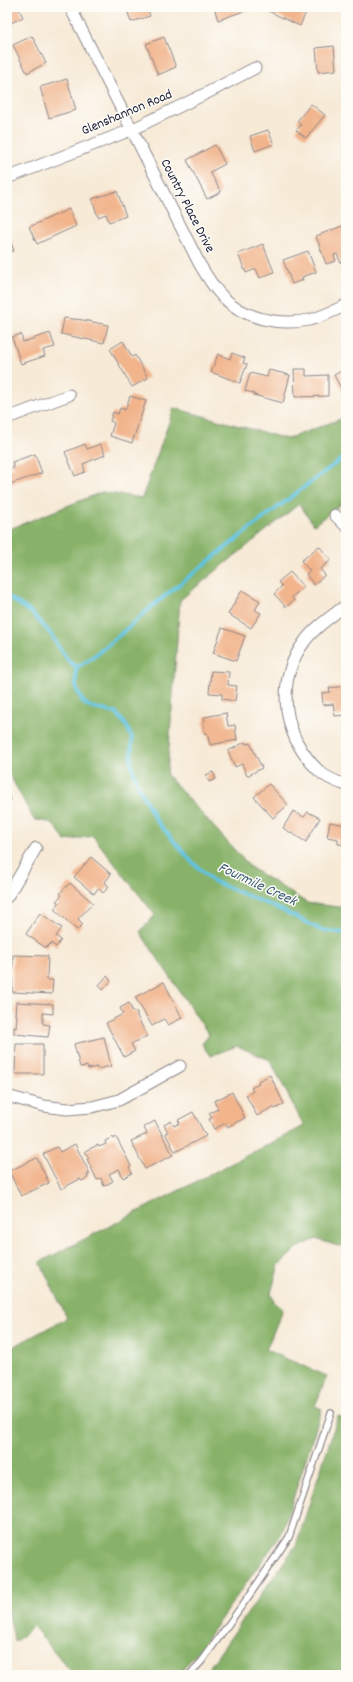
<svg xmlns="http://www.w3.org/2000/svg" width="353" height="1682" viewBox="0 0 353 1682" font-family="Dekko,sans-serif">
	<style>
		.forest { fill: #88b269; stroke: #556a52 }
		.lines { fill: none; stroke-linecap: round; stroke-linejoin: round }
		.stream { stroke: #61c3df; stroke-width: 4 }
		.building { fill: #f1b48b }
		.service-casing { stroke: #8c8689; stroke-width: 8 }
		.minor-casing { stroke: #8c8689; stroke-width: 13 }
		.service { stroke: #fff; stroke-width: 5.5 }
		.minor { stroke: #fff; stroke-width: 11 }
		.labels { text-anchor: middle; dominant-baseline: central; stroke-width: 3; stroke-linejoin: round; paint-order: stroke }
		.street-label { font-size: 14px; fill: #22223b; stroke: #fdfcf7 }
		.water-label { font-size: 15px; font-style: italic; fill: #385a74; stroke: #fdfcf7 }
	</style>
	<rect width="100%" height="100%" fill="#fdfcf7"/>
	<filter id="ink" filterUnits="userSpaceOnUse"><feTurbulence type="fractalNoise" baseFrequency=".025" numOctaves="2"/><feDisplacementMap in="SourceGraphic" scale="8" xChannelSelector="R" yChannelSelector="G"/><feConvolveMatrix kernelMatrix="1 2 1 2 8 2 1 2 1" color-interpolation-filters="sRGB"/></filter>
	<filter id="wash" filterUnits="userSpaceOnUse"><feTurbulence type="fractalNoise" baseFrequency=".012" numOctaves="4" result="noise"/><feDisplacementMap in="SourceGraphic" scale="16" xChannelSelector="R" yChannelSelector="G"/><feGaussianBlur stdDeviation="0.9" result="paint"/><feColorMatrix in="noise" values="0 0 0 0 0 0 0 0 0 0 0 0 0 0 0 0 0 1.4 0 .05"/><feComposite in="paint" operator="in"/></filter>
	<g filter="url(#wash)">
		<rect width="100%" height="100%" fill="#f7ead7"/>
		<path class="forest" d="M174,408l113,31 59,-22v83l-32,25 -15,-21 -119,96 -13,175 83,92 57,36 39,5v336l-8,2 -22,-7 -19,9 -18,17 -8,28 3,9 9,7 -17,41 61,26 -12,30 7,3 -40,124 -87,122 -17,20h-104l-41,-49 -18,16 -8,-35v-257l60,-32 -27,-56 264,-136 -34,-66 -33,-14 -27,10 -8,-12 7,-9 -69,-103 15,-17 -62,-79 -28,5c-10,-16 -12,-20 -31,-21l-27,-50v-240l95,-38 40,6z
			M338,1416l8,3v256h-142l92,-130z"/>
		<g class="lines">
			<path class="stream" d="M7,596l25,17 18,20 17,26 9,9v20l7,14 7,5 26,6 10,12 6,13 -1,25 6,21 19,36 35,41 22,20 73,31 35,18 25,3
				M76,668c29,-18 54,-43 80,-65 63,-50 125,-100 190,-147"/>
		</g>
		<g id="blocks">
			<path class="building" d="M7,7h4l1,2 6,-2 5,10 -16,8z
				M126,7h21l3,9 -19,6z
				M214,7h32l1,3 -29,10z
				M268,7h33l6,3 -7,16 -34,-16z
				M32,36l14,27 -19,10 -14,-28z
				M164,37l12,30 -18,8 -12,-31z
				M334,46l2,24 -18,2 -2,-24z
				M67,79l9,31 -27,8 -9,-31z
				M311,104l14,11 -19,23 -10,-8 5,-5 -4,-4z
				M268,130l6,14 -19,7 -5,-15z
				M215,145l10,19 -15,8 11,20 -14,7 -20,-39z
				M117,191l9,25 -17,6 -3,-8 -8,3 -6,-18z
				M69,209l7,17 -39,18 -8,-17z
				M342,226l4,10v25l-5,2 -4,-9 -3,1 2,6 -10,3 -10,-28z
				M7,232l7,19 -7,2z
				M263,244l11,28 -14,6 -4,-9 -10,4 -8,-19z
				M308,251l8,21 -14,5 1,3 -11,4 -9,-24z
				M64,318l19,2 25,5 -4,18 -43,-9z
				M50,333l5,14 -12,3 2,6 -24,8 -9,-27 9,-3 2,8z
				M123,341l9,16 3,-2 13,23 -16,9 -22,-38z
				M232,353l13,5 -2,5 4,1 -7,19 -29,-11 7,-18 12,5z
				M346,368v30l-12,-23z
				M294,369h12v7l22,-1v21l-33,1z
				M269,370l21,5 -7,28 -29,-8v-2l-9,-2 5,-18 17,4z
				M130,396l16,5 -14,42 -22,-7 4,-13 -4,-2 3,-9 5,2 2,-6 5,2z
				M85,444l2,5 13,-5 5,11 -22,9 2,8 -10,4 -10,-24z
				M35,454l7,19 -35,12v-15l7,-2 -2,-6z
				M319,546l12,14 -11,9 5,6 -11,10 -8,-11 4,-3 -9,-10z
				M290,572l14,15 -12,10 2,3 -8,7 -12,-13 8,-8 -4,-4z
				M242,590l18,11 -5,9 6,3 -10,15 -23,-14z
				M222,628l23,8 -9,25 -23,-8z
				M211,671l18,1 -1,13 9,1 -2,15 -13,-2v-5l-13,-1z
				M346,686v29l-11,1 -2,-12 -10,1 -1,-12 8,-1 -1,-4z
				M226,713l2,13 7,-1 2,15 -27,5 -3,-12 -2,1 -2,-12 2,-1 -1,-4z
				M245,742l1,2 4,-1 12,25 -15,8 -5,-12 -7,3 -7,-16z
				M213,772l3,7 -7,3 -3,-7z
				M269,784l19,21 -15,13 -19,-21z
				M7,792l4,8 -4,2z
				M293,811l11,6 4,-5 12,6 -14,24 -23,-14z
				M330,822l16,3v20l-8,-1v-5l-11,-2z
				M91,857l20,17 -6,8 4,5 -6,6 -5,-5 -4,6 -20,-17z
				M70,883l23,20 -15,16 5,5 -6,6 -23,-21 5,-6 -3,-2 6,-6 -2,-2z
				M40,913l22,15 -6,8 5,4 -5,7 -5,-4 -5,5 -20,-14z
				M13,955l35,1 -1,24h6l-1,14 -40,-2z
				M107,976l4,5 -8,9 -4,-5z
				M164,982l18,36 -14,7 -4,-6 -12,7 -17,-29z
				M16,1002l37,2v10l-10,-1v11l7,1 -2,12 -34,-3v-7l2,1 1,-13h-2z
				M129,1003l4,9h4v4l10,20 -16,8 4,7 -11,6 -18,-34 17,-9 -3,-6z
				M104,1037l7,29 -14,3v-2l-9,2 -1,-3 -7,1 -6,-23z
				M16,1044h27v30h-28z
				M270,1075l14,29 -9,5 -2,-2 -16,9 -11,-21 7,-4 -2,-3 8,-4 -1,-3z
				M232,1092l13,26 -18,9 -1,-4 -12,6 -5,-10 3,-1 -3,-5 9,-4 -4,-8z
				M193,1112l13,24 -31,16 -10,-19 3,-1 -4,-7 7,-4 3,5 6,-3 -2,-3z
				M155,1121l18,34 -28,14 -14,-28 16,-7 -3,-7z
				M113,1137l1,2 2,-2 15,29 -2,1 3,6 -9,5 -4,-9 -10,5 4,7 -9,5 -3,-8 -4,2 -10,-21 2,-1 -4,-7 13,-6 1,2 7,-3 -1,-3z
				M75,1144l15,30 -3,1 1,3 -7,3 -1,-2 -19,10 -18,-35 14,-7 3,5z
				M37,1158l12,25 -28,13 -12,-25z"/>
		</g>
	</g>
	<g filter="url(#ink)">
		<use href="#blocks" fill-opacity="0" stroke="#8c8689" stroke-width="1"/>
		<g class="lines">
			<defs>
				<path id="service" d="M189,1675l13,-14 49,-68 38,-56 42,-124"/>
				<path id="minor" d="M70,7l129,256c7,12 13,23 23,33 22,23 57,30 87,24 13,-3 25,-9 37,-15
					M7,178l124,-48 76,-37 48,-25
					M7,418l62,-23
					M335,515l11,11
					M346,605c-14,11 -31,22 -41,36 -31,41 -22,96 14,130 7,7 18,11 27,14
					M7,897l29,-49
					M7,1096l37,10 23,3 25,-2 27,-7 61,-34"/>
			</defs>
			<use href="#service" class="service-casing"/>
			<use href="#minor" class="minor-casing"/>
			<use href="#service" class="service"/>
			<use href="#minor" class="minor"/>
		</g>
	</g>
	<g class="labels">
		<g class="street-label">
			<text transform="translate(127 113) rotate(-23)">Glenshannon Road</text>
			<text transform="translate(187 206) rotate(63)">Country Place Drive</text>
		</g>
		<g class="water-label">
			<text transform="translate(257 885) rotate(25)">Fourmile Creek</text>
		</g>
	</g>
	<rect width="353" height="1682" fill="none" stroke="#fdfcf7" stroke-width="24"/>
</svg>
